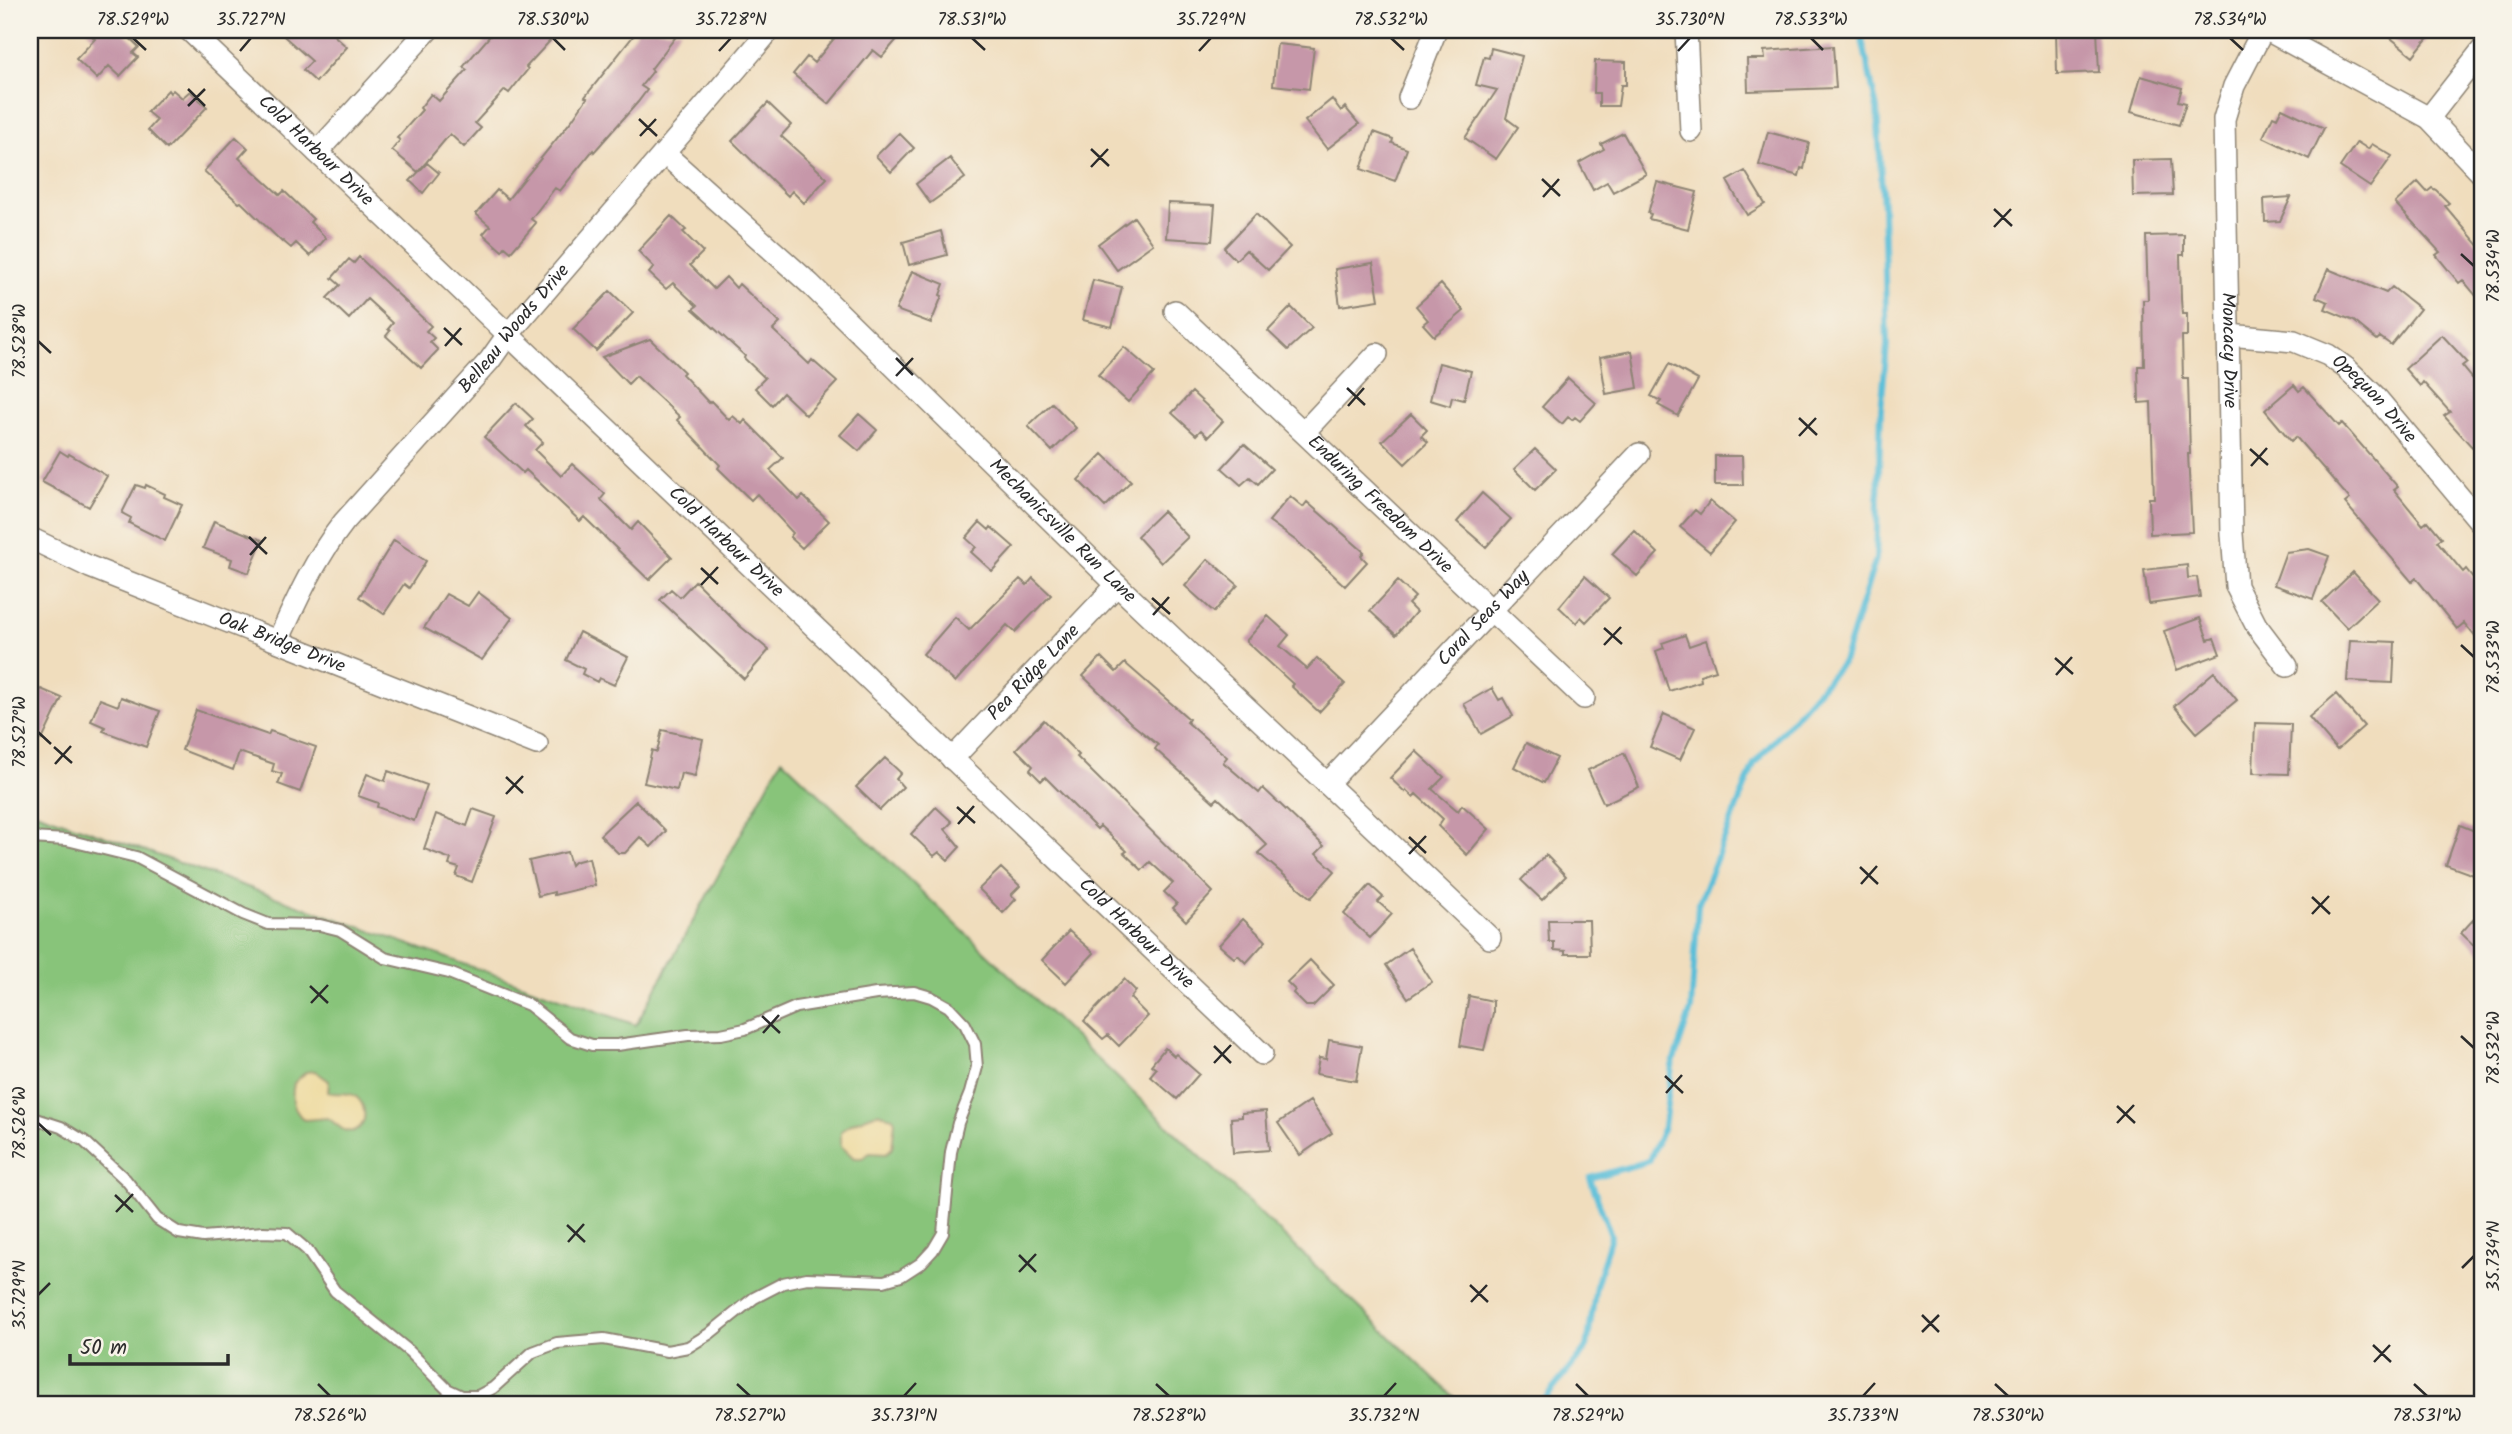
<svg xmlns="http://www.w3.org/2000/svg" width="2512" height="1434" viewBox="0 0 2512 1434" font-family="Kalam,sans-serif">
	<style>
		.green { fill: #88c47a; stroke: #5a7852; stroke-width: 2 }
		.sand { fill: #eeda9e; stroke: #8c8264; stroke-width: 2 }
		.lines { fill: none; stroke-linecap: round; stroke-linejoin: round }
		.stream { stroke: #5abed8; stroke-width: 6 }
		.building { fill: #c697a9 }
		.lane-casing { stroke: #8e8474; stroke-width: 14 }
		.street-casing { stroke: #8e8474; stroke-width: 24 }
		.lane { stroke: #fff; stroke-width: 10 }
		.street { stroke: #fff; stroke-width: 21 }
		.ticks { fill: none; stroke: #2b2b2b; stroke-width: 2.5 }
		.labels { text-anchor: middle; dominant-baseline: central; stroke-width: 5; stroke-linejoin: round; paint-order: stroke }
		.street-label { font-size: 19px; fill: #2b2b2b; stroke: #f7f3e8 }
		.neatline { fill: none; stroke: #2b2b2b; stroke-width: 2.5 }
		.ticks-label { font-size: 18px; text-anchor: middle; fill: #2b2b2b }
	</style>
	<rect width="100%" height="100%" fill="#f7f3e8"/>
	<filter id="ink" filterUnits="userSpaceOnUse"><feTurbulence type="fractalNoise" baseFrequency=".0143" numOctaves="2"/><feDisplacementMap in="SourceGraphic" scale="14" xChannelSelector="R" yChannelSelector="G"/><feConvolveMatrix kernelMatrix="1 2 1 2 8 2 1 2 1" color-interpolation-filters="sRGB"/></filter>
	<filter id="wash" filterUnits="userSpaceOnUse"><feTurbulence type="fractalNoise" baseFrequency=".00686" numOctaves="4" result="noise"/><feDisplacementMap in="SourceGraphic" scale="28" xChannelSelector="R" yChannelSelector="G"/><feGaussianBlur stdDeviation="1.57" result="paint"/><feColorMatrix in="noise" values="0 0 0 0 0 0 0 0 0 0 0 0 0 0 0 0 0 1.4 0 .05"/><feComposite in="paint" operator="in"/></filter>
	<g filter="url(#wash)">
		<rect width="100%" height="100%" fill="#f0ddbd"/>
		<path class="green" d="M782,759l679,645h-1431v-594l606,215z"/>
		<path class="sand" d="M315,1071l14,10 -1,11c9,3 20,-1 27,4 15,10 12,39 -9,35 -6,-2 -12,-9 -18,-13l-24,2c-12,-11 -13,-22 -10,-37l12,-11z
			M877,1113l16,4 2,4 -3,27 -6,6 -16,-1 -8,5h-8l-13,-12v-14c6,-9 26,-15 36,-19z"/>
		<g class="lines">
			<path class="stream" d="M1541,1404l46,-57 9,-61 15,-50 -21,-58 59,-17 15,-34 8,-61 19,-56 7,-105 56,-141 89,-102 33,-103 5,-149 6,-65 -4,-138 -6,-98 -17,-79"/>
		</g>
		<g id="blocks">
			<path class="building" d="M86,30h35l18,17 -6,6 5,4 -18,19 -11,-10 -12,13 -21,-20 19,-20z
				M277,30h51l19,17 -31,35 -13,-12 9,-9z
				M495,30h65l-34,37 2,2 -19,24 -4,-3 -30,33 6,5 -17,19 -14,-13 -32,38 -26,-22 8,-10 -3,-2 25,-28 -2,-2 11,-14 8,7 28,-31 -4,-3z
				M638,30h43l-30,39 2,2 -12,15 6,4 -9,12 -44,50 -1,-2 -33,41 -5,-3 -24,31 5,4 -25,29 -6,-5 -3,4 -19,-17 7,-8 -14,-12 21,-24 11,9 64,-79 15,-22 -2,-1z
				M841,30h64l-23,27 -9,-7 -44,54 -36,-30 14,-17 7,6z
				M2056,30h41l2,42 -42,2z
				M2381,30h53l-21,26z
				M1277,44l37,4 -5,41 -36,-4z
				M1833,46l3,42 -88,3 -1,-32h18l-1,-8z
				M1491,48l31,8 -16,62 12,9 -22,32 -31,-21 32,-48 -21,-5 8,-28 5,1z
				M1595,61l31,1v23h-5l-3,21h-19v-13h-5z
				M2141,76l41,12 -4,13 8,2 -7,22 -48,-13z
				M168,90l2,3 3,-3 9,8 8,-7 17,16 -40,42 -19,-19 9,-10 -10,-8z
				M1332,99l9,12 4,-4 14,17 -32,25 -22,-28z
				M768,103l23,22 -10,11 46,42 -23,25 -12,-12 -4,5 -56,-55z
				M2282,108l42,20 -15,31 -46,-22 10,-21 4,2z
				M1374,132l19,7 -1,4 15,6 -12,32 -34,-12z
				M1768,132l41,11 -5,26 -3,-1 -2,8 -40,-11z
				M899,133l15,15 -23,24 -15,-16z
				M1623,133l23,41 -33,18 -6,-10 -14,8 -14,-27 25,-14 -3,-5z
				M236,137l12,11 -9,10 41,37 4,-4 29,28 -3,3 16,16 -16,18 -14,-13 -5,5 -8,-7 -1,1 -41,-40 -2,1 -35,-32z
				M2357,142l11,7 4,-5 20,12 -22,31 -30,-20z
				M950,158l15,20 -35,25 -14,-19z
				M2171,159l2,36 -40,1 -1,-36z
				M427,163l12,10 -16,20 -13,-12z
				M1745,171l20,33 -18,11 -20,-34z
				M1657,182l40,10 -9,37 -39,-10 2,-5 -3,-1z
				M2418,182l9,10 5,-4 4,2 13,13 -4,3 37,43v54l-19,-23 -4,3 -23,-28 4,-3 -45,-49z
				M2291,197l-11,24 -15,1 -1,-23z
				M1168,203l47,2 -3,36 -46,-3z
				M1256,214l34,33 -22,23 -22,-20 -10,10 -12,-12z
				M671,216l15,14 -3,2 20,20 -13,13 24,24 12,-12 10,11 3,-4 41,39 -7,7 36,34 3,-4 25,22 -31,33 -23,-22 -11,12 -17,-17 10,-10 -21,-20 1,-2 -52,-47 4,-3 -24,-23 -7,6 -17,-16 5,-6 -16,-16z
				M1134,217l19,27 -36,26 -19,-26z
				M941,231l6,24 -38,10 -6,-23z
				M2184,235v20h-4l1,44 1,15h5v22h-5l1,43h5l2,75h-2l4,78 -42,2 -1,-36h5l-3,-96 -12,1 -1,-37h6l-1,-66h5l-2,-64z
				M359,257l72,69 -5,5 8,7 -4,4 8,8 -17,18 -35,-32 4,-5 -2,-2 5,-6 -26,-24 -18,20 -22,-21 13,-13 -8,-7 17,-19 5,4z
				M1373,263l6,37 -39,6 -5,-37z
				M2328,269l58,24 6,-6 28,22 -29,36 -11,-8 -3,3 -23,-19 -29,-12 3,-7 -12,-5z
				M912,271l32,13 -4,11 2,1 -11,27 -35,-13z
				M1093,280l29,7 -10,40 -29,-7z
				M1441,284l23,27 -30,25 -11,-12 5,-4 -12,-14z
				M610,291l23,22 -37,38 -23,-22z
				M1291,307l21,21 -24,22 -20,-19z
				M2442,335l25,27 -5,4 20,24v49l-10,8 -28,-31 6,-4 -27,-30 -3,4 -15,-17z
				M650,339l34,33 -2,2 27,29 2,-2 18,19 4,-4 9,8 3,-4 38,38 -13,12 29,30 4,-4 26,25 -27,27 -12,-11 3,-4 -36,-39 -6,6 -33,-32 2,-3 -43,-45 3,-3 -44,-41 -8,8 -26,-27z
				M1124,347l30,26 -26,29 -30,-27z
				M1632,351l6,37 -32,6 -6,-37z
				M1439,363l32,8 -7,29 -12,-3 -2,9 -20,-6z
				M1669,364l29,16 -20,36 -20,-11 3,-4 -10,-5z
				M1568,378l28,25 -16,18 -5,-4 -3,3 -4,-3 -6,7 -20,-17z
				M2294,385l5,6 5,-4 35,39 3,-3 56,64 -4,3 29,35 5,-4 14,17 -5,3 26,31 3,-3 16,20v56l-18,-22 -7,6 -41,-51 -4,4 -67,-79 5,-4 -54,-62 -5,4 -26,-31z
				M1192,392l31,29 -15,16 -7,-7 -5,5 -24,-22z
				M516,403l17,16 -7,7 17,16 -8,8 26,26 11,-12 33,30 -4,5 2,3 28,28 7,-8 34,35 -23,23 -65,-63 -4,4 -54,-51 -3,3 -39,-36z
				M1052,403l24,25 -24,23 -24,-25z
				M859,414l18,16 -18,21 -19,-16z
				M1411,414l16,16 -6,6 7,6 -23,22 -23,-23z
				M1244,444l28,25 -14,15 -8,-7 -9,8 -19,-17z
				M1535,449l21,20 -21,21 -21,-21z
				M60,451l8,5 1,-2 38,22 -18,31 -47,-25z
				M1103,454l28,27 -26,26 -27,-27z
				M1715,456h27l1,29h-28z
				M136,485l9,3 1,-3 19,9 -1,3 18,8 -17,36 -36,-18 2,-5 -9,-5z
				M1482,493l29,26 -25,28 -29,-25z
				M1290,496l13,11 4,-5 57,50 -3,4 6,6 -22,24 -46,-43 -30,-22z
				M1710,501l25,21 -25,30 -30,-25 15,-17 5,4z
				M1163,511l25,26 -27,26 -24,-27z
				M214,521l48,19 -13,33 -19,-7 2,-7 -29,-11z
				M980,522l9,8 2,-3 23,20 -22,24 -21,-19 5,-5 -10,-9z
				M1634,530l24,23 -21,23 -25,-22z
				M394,540l32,21 -17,27 -5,-4 -20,30 -25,-17z
				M2309,549l20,7 -16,43 -39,-14 12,-33z
				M1208,559l30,26 -24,27 -29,-26z
				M2187,565l1,13 9,-1 3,20 -51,7 -5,-34z
				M2353,572l25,27 -31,29 -25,-26z
				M1585,576l24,22 -23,24 -5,-5 -5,6 -17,-16z
				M1033,578l18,17 -36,37 -8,-7 -52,57 -32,-28 32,-37 14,13 51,-51 7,6z
				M695,581l45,45 29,24 -25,29 -84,-79 11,-11 9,8z
				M1398,581l17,16 -7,7 8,8 -20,23 -26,-24z
				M478,592l34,26 -30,42 -58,-32 22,-34 22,12z
				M1268,616l21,19 -9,11 27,23 10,-11 28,26 -26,28 -28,-26 2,-2 -47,-43z
				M2200,618l8,22 6,-2 6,16 -43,16 -13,-39z
				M579,632l49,25 -14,28 -15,-7 -2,4 -15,-8 2,-5 -18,-9z
				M1685,635l4,11 17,-6 10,30 -16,5 1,6 -32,10 -13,-40 8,-3 -2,-5z
				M2350,640l45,2 -2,41 -46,-2z
				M1101,657l15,15 9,-9 64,56 -2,3 40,35 -4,5 36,31 4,-5 61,58 -8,8 19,17 -24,27 -53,-45 9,-8 -23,-23 -26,-24 -4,4 -59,-53 3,-4 -26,-21 -49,-48z
				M2214,672l23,28 -40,33 -23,-27z
				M30,687l9,5 2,-3 21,9 -20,42 -12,-5z
				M1492,688l7,12 4,-2 10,18 -32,18 -17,-30z
				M2336,694l28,32 -27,24 -28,-33z
				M121,697l39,14 -14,36 -43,-16 2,-4 -14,-6 9,-22 18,7z
				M196,710l72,25 2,-4 46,16 -16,45 -22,-8 4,-10 -10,-3 2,-7 -35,-12 -6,18 -51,-20z
				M1664,714l31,14 -15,32 -30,-13z
				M1044,720l35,35 -2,2 136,135 -27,29 -13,-13 4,-4 -13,-12 9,-9 -23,-21 -8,8 -18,-17 3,-2 -27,-25 -3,3 -52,-52 -4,4 -11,-11 3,-4 -17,-17z
				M2255,723l36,1 -2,50 -36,-1z
				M662,730l41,9 -8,37 -14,-3 -4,17 -33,-7 8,-33 5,2z
				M1526,743l31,15 -13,25 -30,-16z
				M1416,751l28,26 -12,12 26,22 4,-6 27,24 -22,26 -29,-29 5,-7 -27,-25 -3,3 -7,-7 -1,2 -15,-14z
				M1624,753l15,34 -35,17 -16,-34z
				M885,758l16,15 -5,6 7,8 -23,23 -24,-23z
				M388,771l39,14 -13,36 -37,-14 1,-4 -20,-7 9,-22 18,7z
				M636,801l30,30 -15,16 -11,-10 -15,16h-7l-18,-18z
				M936,807l16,15 -7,7 15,18 -12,13 -9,-8 -5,4 -23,-22z
				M473,809l23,8 -24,65 -16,-6 3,-8 -10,-3 2,-6 -27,-10 12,-35 31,12z
				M2460,825l22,9v44l-36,-13z
				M567,852l4,13 3,-3 15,-4 6,27 -41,10v-3l-16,4 -9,-35z
				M1546,855l20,21 -24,24 -21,-20z
				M1001,868l19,18 -9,9 5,4 -13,14 -24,-24z
				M1370,885l13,12 -5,5 14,12 -22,24 -26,-24z
				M2482,910v43l-21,-20z
				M1243,919l23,22 -20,22 -8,-8 -4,3 -15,-13z
				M1548,920h41l1,34h-25v-3l-11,-1v-8h-5z
				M1069,931l25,22 -28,30 -24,-23z
				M1410,948l22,34 -24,16 -22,-33z
				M1310,960l24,25 -21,21h-7l-13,-13 2,-3 -8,-8z
				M1124,979l12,12 -6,7 18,18 -29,30 -11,-11 -5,4 -19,-18z
				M1469,996l24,5v12l-9,37 -24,-4z
				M1329,1040l33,6 -6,35 -40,-7 3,-16 7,1z
				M1165,1048l9,8 2,-2 23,20 -22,25 -27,-23 6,-7 -5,-4z
				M1310,1101l22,32 -32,22 -22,-32z
				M1266,1111l3,39 -36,3 -2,-35 11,-1v-4z"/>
		</g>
	</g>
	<g filter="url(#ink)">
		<use href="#blocks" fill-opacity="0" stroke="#8e8474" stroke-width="2"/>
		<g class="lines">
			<defs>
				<path id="lane" d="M30,838l37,2 69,17 107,57 25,10 52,1 20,5 45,28 64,15 80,32 41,33 22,7h25l71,-10 33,-1 24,-5 51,-22 80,-13 38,-2 17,5 18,10 16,17 10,20 2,23 -7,26 -12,30 -7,29 -8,81 -10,17 -12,13 -20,13 -17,5 -77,-3 -24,5 -29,15 -45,36 -21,13 -21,4 -63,-12 -47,4 -24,9 -40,36 -15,8h-16l-15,-7 -38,-38 -74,-60 -28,-41 -20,-17 -24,-1 -60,5 -24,-4 -22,-14 -31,-39 -42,-39 -23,-14 -31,-10"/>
				<g id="street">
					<path id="s1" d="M189,30l1073,1024"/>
					<path d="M1686,30l5,101"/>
					<path id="s2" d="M2263,30l-29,56 -10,33 8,415 4,52 20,39 31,41"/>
					<path d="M2267,30l162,88 53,56"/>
					<path d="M1409,98l27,-68"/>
					<path d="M2429,118l53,-68"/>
					<path d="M317,152l111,-122"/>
					<path id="s3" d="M665,154l145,130 307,301 373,353"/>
					<path id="s4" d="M1175,311l409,387"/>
					<path id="s5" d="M2229,335l65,6 34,14 18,13 29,28 107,128"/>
					<path d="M1304,432l73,-78"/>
					<path id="s6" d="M30,538l60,29 447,177"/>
					<path id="s7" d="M278,641c19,-42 37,-82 66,-119l146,-162 17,-24 263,-306"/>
					<path id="s8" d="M952,759l165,-174"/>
					<path id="s9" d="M1327,784l312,-330"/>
				</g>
			</defs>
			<use href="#lane" class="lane-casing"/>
			<use href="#street" class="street-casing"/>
			<use href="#lane" class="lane"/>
			<use href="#street" class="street"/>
		</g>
	</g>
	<path class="ticks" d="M133,38l13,12M553,38l12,12M972,38l13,12M1391,38l13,12M1811,38l12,12M2230,38l13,12M240,51l11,-13M719,51l12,-13M1199,51l12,-13M1678,51l12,-13M188,89l17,17M188,106l17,-17M639,119l18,17M640,136l16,-17M1091,149l18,17M1091,167l17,-18M1542,179l18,17M1543,197l16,-18M1994,209l18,17M1994,227l17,-18M2461,254l13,12M444,328l18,17M38,341l13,12M445,346l16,-18M896,358l17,17M896,376l17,-18M1347,388l18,17M1348,406l16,-18M1799,418l18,17M1799,436l17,-18M2250,449l18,16M2251,466l16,-18M249,537l18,17M250,555l16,-18M701,568l17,16M701,585l17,-18M1152,598l18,16M1153,615l16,-18M1604,628l18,16M1604,645l17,-18M2461,645l13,12M2055,658l18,16M2056,675l16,-18M38,732l13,12M54,747l18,16M55,764l16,-18M506,777l17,16M506,794l17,-18M957,807l18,16M958,824l16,-18M1409,837l17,16M1409,854l17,-18M1860,867l18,17M1861,884l16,-18M2312,897l18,17M2312,914l17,-18M310,986l18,17M311,1003l17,-18M762,1016l18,17M763,1033l16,-18M2461,1036l13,12M1214,1046l17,17M1214,1063l17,-18M1665,1076l18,17M1666,1093l16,-18M2117,1106l18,17M38,1123l13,12M2117,1123l17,-18M115,1195l18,17M116,1212l17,-18M567,1225l18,17M568,1242l16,-18M1019,1255l17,17M2462,1268l12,-12M1019,1272l17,-18M1470,1285l18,17M38,1295l12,-12M1471,1302l16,-17M1922,1315l17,17M1922,1332l17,-17M2373,1345l18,17M2374,1362l16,-17M318,1384l12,12M737,1384l13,12M1156,1384l13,12M1576,1384l12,12M1995,1384l13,12M2414,1384l13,12M904,1396l12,-13M1384,1396l12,-13M1863,1396l12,-13"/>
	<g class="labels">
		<g class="street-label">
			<text stroke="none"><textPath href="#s1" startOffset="175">Cold Harbour Drive</textPath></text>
			<text stroke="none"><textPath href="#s7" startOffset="394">Belleau Woods Drive</textPath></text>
			<text stroke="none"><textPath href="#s2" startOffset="329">Moncacy Drive</textPath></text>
			<text stroke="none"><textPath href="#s5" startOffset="166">Opequon Drive</textPath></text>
			<text stroke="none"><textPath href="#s4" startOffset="282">Enduring Freedom Drive</textPath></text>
			<text stroke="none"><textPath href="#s3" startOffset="548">Mechanicsville Run Lane</textPath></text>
			<text stroke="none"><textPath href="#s1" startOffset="742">Cold Harbour Drive</textPath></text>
			<text stroke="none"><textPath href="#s9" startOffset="228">Coral Seas Way</textPath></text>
			<text stroke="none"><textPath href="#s6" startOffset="273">Oak Bridge Drive</textPath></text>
			<text stroke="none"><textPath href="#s8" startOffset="119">Pea Ridge Lane</textPath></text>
			<text stroke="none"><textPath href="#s1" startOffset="1309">Cold Harbour Drive</textPath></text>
		</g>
	</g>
	<rect width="2512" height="1434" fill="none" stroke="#f7f3e8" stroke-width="77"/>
	<path d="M70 1354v10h158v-10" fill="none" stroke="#2b2b2b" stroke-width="3.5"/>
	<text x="80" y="1354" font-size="21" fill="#2b2b2b" stroke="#f7f3e8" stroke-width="5" paint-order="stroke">50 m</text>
	<rect x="38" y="38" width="2436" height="1358" class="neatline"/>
	<g class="ticks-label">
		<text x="133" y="25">78.529°W</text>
		<text x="251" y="25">35.727°N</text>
		<text x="553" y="25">78.530°W</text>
		<text x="731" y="25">35.728°N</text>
		<text x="972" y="25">78.531°W</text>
		<text x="1211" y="25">35.729°N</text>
		<text x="1391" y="25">78.532°W</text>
		<text x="1690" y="25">35.730°N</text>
		<text x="1811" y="25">78.533°W</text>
		<text x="2230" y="25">78.534°W</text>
		<text transform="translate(2493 266) rotate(-90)" y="6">78.534°W</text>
		<text transform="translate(19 341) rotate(-90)" y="6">78.528°W</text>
		<text transform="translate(2493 657) rotate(-90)" y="6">78.533°W</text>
		<text transform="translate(19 732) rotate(-90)" y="6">78.527°W</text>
		<text transform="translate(2493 1048) rotate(-90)" y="6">78.532°W</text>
		<text transform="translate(19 1123) rotate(-90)" y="6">78.526°W</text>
		<text transform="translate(2493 1256) rotate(-90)" y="6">35.734°N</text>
		<text transform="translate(19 1295) rotate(-90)" y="6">35.729°N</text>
		<text x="330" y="1421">78.526°W</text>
		<text x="750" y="1421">78.527°W</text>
		<text x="904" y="1421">35.731°N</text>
		<text x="1169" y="1421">78.528°W</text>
		<text x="1384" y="1421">35.732°N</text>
		<text x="1588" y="1421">78.529°W</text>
		<text x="1863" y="1421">35.733°N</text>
		<text x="2008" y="1421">78.530°W</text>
		<text x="2427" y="1421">78.531°W</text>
	</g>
</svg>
